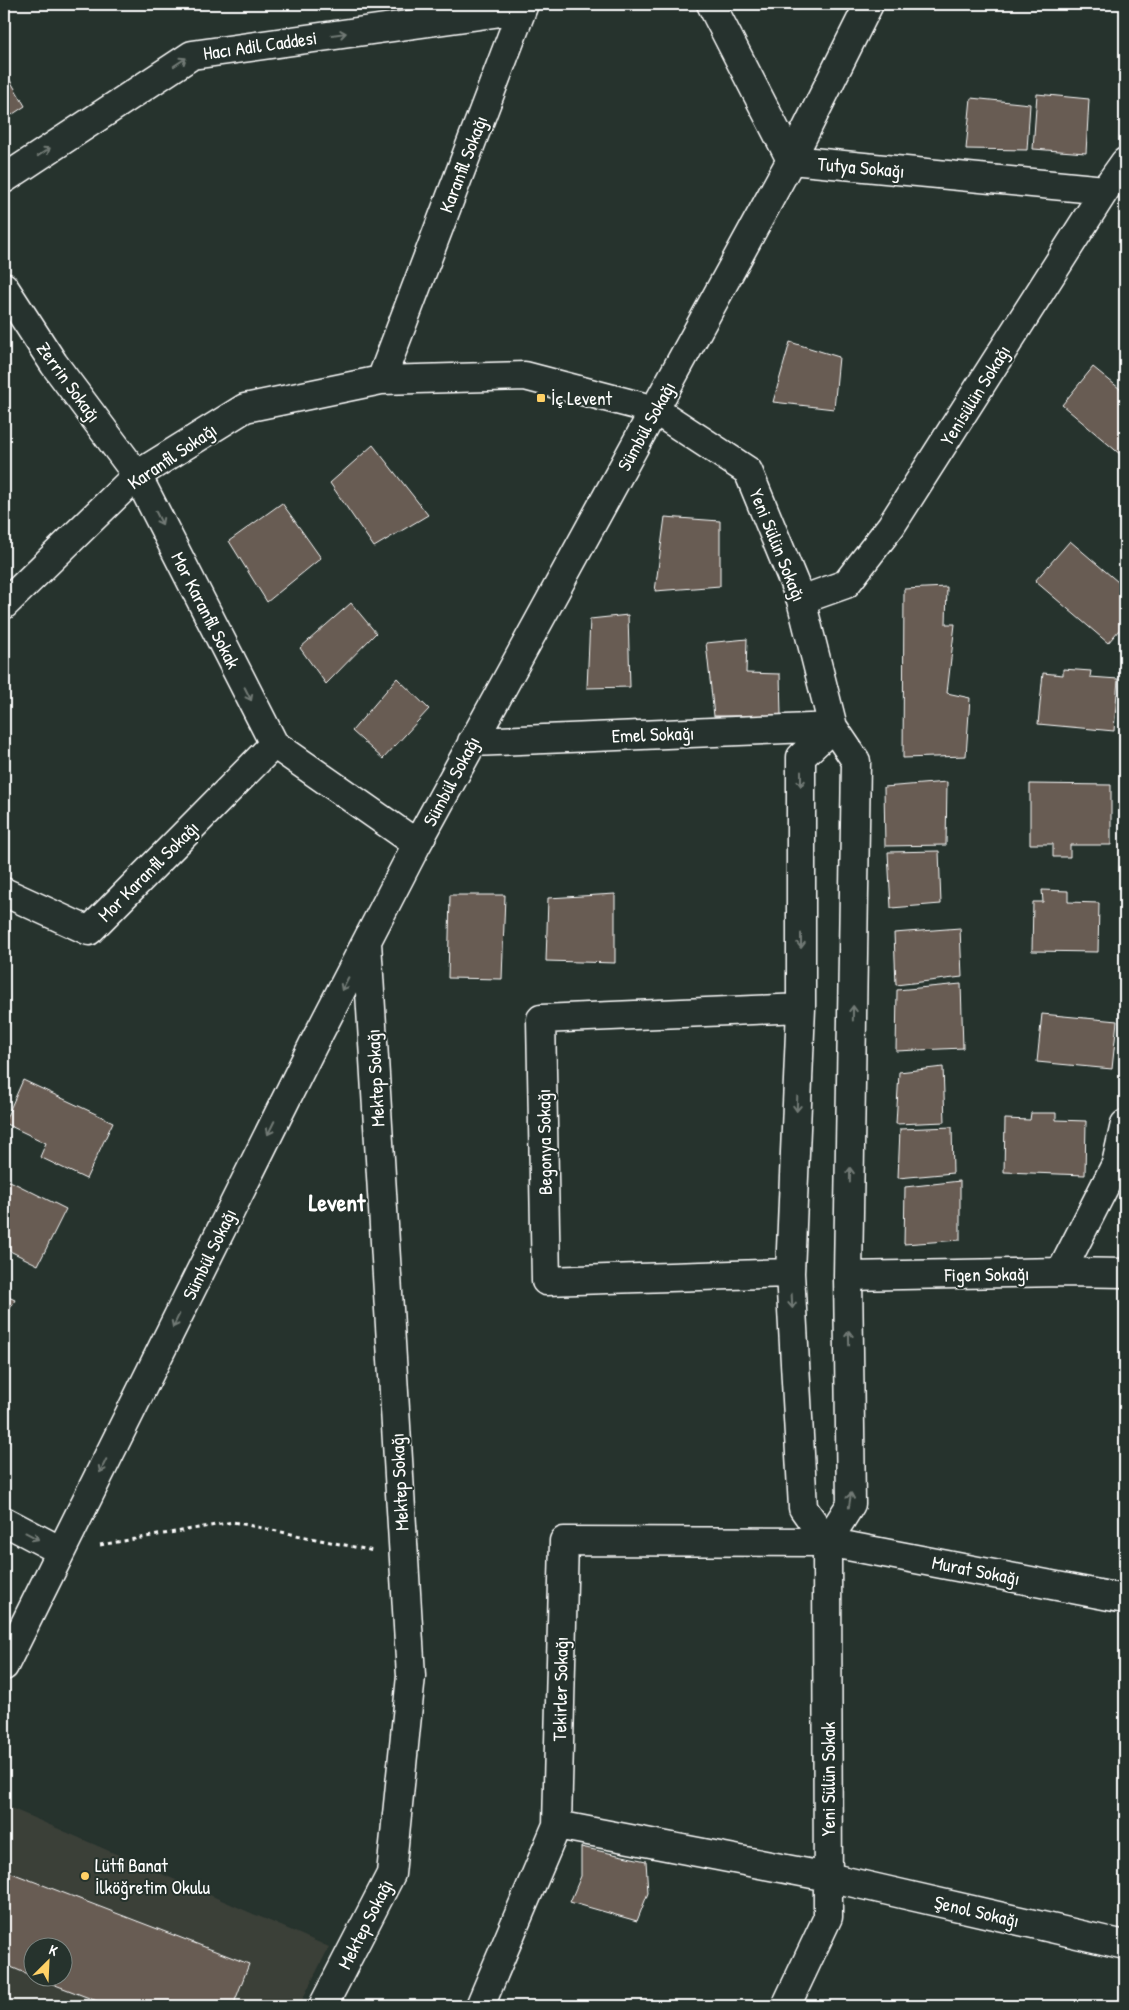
<svg xmlns="http://www.w3.org/2000/svg" width="1129" height="2010" viewBox="0 0 1129 2010" font-family="'Patrick Hand',sans-serif">
	<style>
		.built { fill: #3a3f38; fill-rule: evenodd }
		.building { fill: #675c52; stroke: #fff }
		.lines { fill: none; stroke-linecap: round; stroke-linejoin: round }
		.street-casing { stroke: #fff; stroke-width: 31 }
		.path { stroke: #fff; stroke-width: 3; stroke-dasharray: 4 4; stroke-linecap: butt }
		.street { stroke: #26332d; stroke-width: 28 }
		.oneway { stroke: #727a76 }
		.poi-dot { fill: #ffd166; stroke: #26332d; stroke-width: 2 }
		.labels { text-anchor: middle; dominant-baseline: central; stroke-width: 4; stroke-linejoin: round; paint-order: stroke }
		.street-label { font-size: 19px; fill: #fff; stroke: #26332d }
		.poi-label { font-size: 19px; fill: #fff; stroke: #26332d; text-anchor: start }
		.district-label { font-size: 24px; font-weight: bold; fill: #fff; stroke: #26332d }
	</style>
	<rect width="100%" height="100%" fill="#26332d"/>
	<filter id="ink" filterUnits="userSpaceOnUse"><feTurbulence type="fractalNoise" baseFrequency=".02" numOctaves="2"/><feDisplacementMap in="SourceGraphic" scale="10" xChannelSelector="R" yChannelSelector="G"/><feConvolveMatrix kernelMatrix="1 2 1 2 8 2 1 2 1" color-interpolation-filters="sRGB"/></filter>
	<g filter="url(#ink)">
		<path class="built" d="M4,1805l325,142 -30,59h-295zM32,1948h30v30h-30z"/>
		<path class="building" d="M4,70l21,36 -21,14z
			M1037,94l52,5 -3,54 -53,-4z
			M971,98l59,6 -3,46 -61,-1z
			M790,342l49,15 -5,52 -61,-7z
			M1093,367l32,26v57l-4,5 -59,-50z
			M373,445l55,70 -54,32 -44,-64z
			M282,503l39,55 -54,44 -38,-61z
			M665,517l55,4v65l-65,5z
			M1070,541l55,47v35l-17,20 -73,-62z
			M947,587l-1,37h9l-8,69 23,5 -4,58 -63,2 1,-169z
			M351,603l25,30 -50,51 -26,-36z
			M628,615l2,72 -43,1 3,-69z
			M747,639l-1,34 34,1 1,42h-67l-8,-73z
			M1063,669l28,2 -1,6 28,2 -4,52 -76,-7 5,-51 20,2z
			M397,678l32,31 -46,50 -31,-28z
			M947,782l-1,63 -61,1 -1,-59z
			M1030,784l81,1v60h-41v12h-17v-13h-23z
			M939,851l2,53 -50,4 -3,-56z
			M1042,890l26,1v11l31,1 -1,49 -66,-1 1,-49h10z
			M615,894v69l-69,-2 2,-63z
			M450,895h55l-3,84 -54,-1z
			M960,928l2,49 -66,8 -2,-52z
			M961,984l2,64 -67,3 1,-61z
			M1042,1014l75,7 -5,48 -75,-7z
			M943,1067l2,55 -49,2 3,-52z
			M23,1080l90,42 -27,57 -46,-22 6,-14 -42,-20z
			M1031,1113h25v7l30,1 -1,54 -81,-3 1,-53 25,1z
			M952,1127l1,46 -55,5 2,-49z
			M4,1178l62,31 -28,56 -34,-17z
			M960,1181v59l-56,4 1,-57z
			M4,1295l11,5 -11,19z
			M581,1847l65,14 2,32 -11,28 -67,-19 11,-26z
			M9,1872l240,92 -16,42h-123l-73,-28h25v-30h-30v28l-28,-12v-80z"/>
		<g class="lines">
			<defs>
				<path id="street" d="M711,4l80,156 314,30
					M4,179l188,-124 330,-46
					M4,287l50,77 83,111 137,269 143,100
					M381,380l143,-376
					M801,600l45,-16 45,-58 214,-336 20,-28
					M4,605l133,-130 108,-67 136,-28 144,-4 130,34 93,61 53,129 32,127 23,34 -8,515 3,228 -24,38
					M472,742l361,-15
					M4,892l85,39 185,-187
					M1061,1272l55,-108 9,-40
					M790,1273l-244,8 -5,-262 260,-11
					M848,1276l213,-4 64,1
					M4,1521l57,30
					M827,1542l-24,-34 -13,-235 11,-265v-251l32,-30
					M1125,1599l-298,-57 -263,-1 -7,284 271,52 297,68
					M4,1666l309,-621 104,-201 374,-684 78,-156
					M323,2006l68,-132 20,-198 -44,-734
					M480,2006l77,-181
					M786,2006l42,-89 -1,-375"/>
			</defs>
			<use href="#street" class="street-casing"/>
			<path class="path" d="M100,1545l133,-23 141,29"/>
			<use href="#street" class="street"/>
		</g>
		<defs><path id="oneway-shaft" d="M-6 0H5M1.5-3L5.5 0L1.5 3" fill="none" stroke-width="1.6" stroke-linecap="round" stroke-linejoin="round" transform="scale(1.25)"/></defs>
		<g class="oneway">
			<use href="#oneway-shaft" transform="translate(339 34) rotate(-8)"/>
			<use href="#oneway-shaft" transform="translate(180 62) rotate(-34)"/>
			<use href="#oneway-shaft" transform="translate(44 152) rotate(-34)"/>
			<use href="#oneway-shaft" transform="translate(159 518) rotate(63)"/>
			<use href="#oneway-shaft" transform="translate(248 694) rotate(63)"/>
			<use href="#oneway-shaft" transform="translate(801 779) rotate(90)"/>
			<use href="#oneway-shaft" transform="translate(801 941) rotate(90)"/>
			<use href="#oneway-shaft" transform="translate(345 984) rotate(117)"/>
			<use href="#oneway-shaft" transform="translate(853 1013) rotate(-89)"/>
			<use href="#oneway-shaft" transform="translate(797 1104) rotate(92)"/>
			<use href="#oneway-shaft" transform="translate(271 1128) rotate(116)"/>
			<use href="#oneway-shaft" transform="translate(850 1175) rotate(-89)"/>
			<use href="#oneway-shaft" transform="translate(792 1301) rotate(87)"/>
			<use href="#oneway-shaft" transform="translate(176 1321) rotate(116)"/>
			<use href="#oneway-shaft" transform="translate(849 1338) rotate(-91)"/>
			<use href="#oneway-shaft" transform="translate(103 1466) rotate(116)"/>
			<use href="#oneway-shaft" transform="translate(850 1500) rotate(-81)"/>
			<use href="#oneway-shaft" transform="translate(32 1536) rotate(28)"/>
		</g>
	</g>
	<g class="poi-dot">
		<rect x="536" y="393" width="10" height="10" rx="2.5"/>
		<circle cx="85" cy="1876" r="5"/>
	</g>
	<g class="labels">
		<g class="street-label">
			<text transform="translate(260 45) rotate(-8)">Hacı Adil Caddesi</text>
			<text transform="translate(463 164) rotate(-69)">Karanfil Sokağı</text>
			<text transform="translate(861 167) rotate(5)">Tutya Sokağı</text>
			<text transform="translate(69 382) rotate(54)">Zerrin Sokağı</text>
			<text transform="translate(975 395) rotate(-58)">Yenisülün Sokağı</text>
			<text transform="translate(646 426) rotate(-61)">Sümbül Sokağı</text>
			<text transform="translate(172 456) rotate(-34)">Karanfil Sokağı</text>
			<text transform="translate(778 545) rotate(68)">Yeni Sülün Sokağı</text>
			<text transform="translate(206 610) rotate(63)">Mor Karanfil Sokak</text>
			<text transform="translate(653 734) rotate(-2)">Emel Sokağı</text>
			<text transform="translate(451 781) rotate(-62)">Sümbül Sokağı</text>
			<text transform="translate(148 871) rotate(-45)">Mor Karanfil Sokağı</text>
			<text transform="translate(375 1078) rotate(-93)">Mektep Sokağı</text>
			<text transform="translate(544 1142) rotate(-91)">Begonya Sokağı</text>
			<text transform="translate(209 1254) rotate(-64)">Sümbül Sokağı</text>
			<text transform="translate(987 1274) rotate(-1)">Figen Sokağı</text>
			<text transform="translate(399 1482) rotate(-93)">Mektep Sokağı</text>
			<text transform="translate(976 1570) rotate(11)">Murat Sokağı</text>
			<text transform="translate(560 1689) rotate(-89)">Tekirler Sokağı</text>
			<text transform="translate(828 1779) rotate(-90)">Yeni Sülün Sokak</text>
			<text transform="translate(977 1911) rotate(13)">Şenol Sokağı</text>
			<text transform="translate(365 1924) rotate(-63)">Mektep Sokağı</text>
		</g>
		<g class="poi-label">
			<text x="551" y="398">İç Levent</text>
			<text x="95" y="1865">Lütfi Banat<tspan x="95" dy="22">İlköğretim Okulu</tspan></text>
		</g>
		<g class="district-label">
			<text x="337" y="1202">Levent</text>
		</g>
	</g>
	<rect width="1129" height="2010" fill="none" stroke="#26332d" stroke-width="20"/>
	<rect x="10" y="10" width="1109" height="1990" fill="none" stroke="#fff" stroke-width="2" filter="url(#ink)"/>
	<g transform="translate(48 1962) rotate(24)"><circle r="24" fill="#26332d" stroke="#7d8581"/>
	<path d="M0-4L9 19L0 12L-9 19Z" fill="#ffd166"/>
	<text y="-8" font-size="14" font-weight="bold" text-anchor="middle" fill="#ffffff">K</text>
	</g>
</svg>
